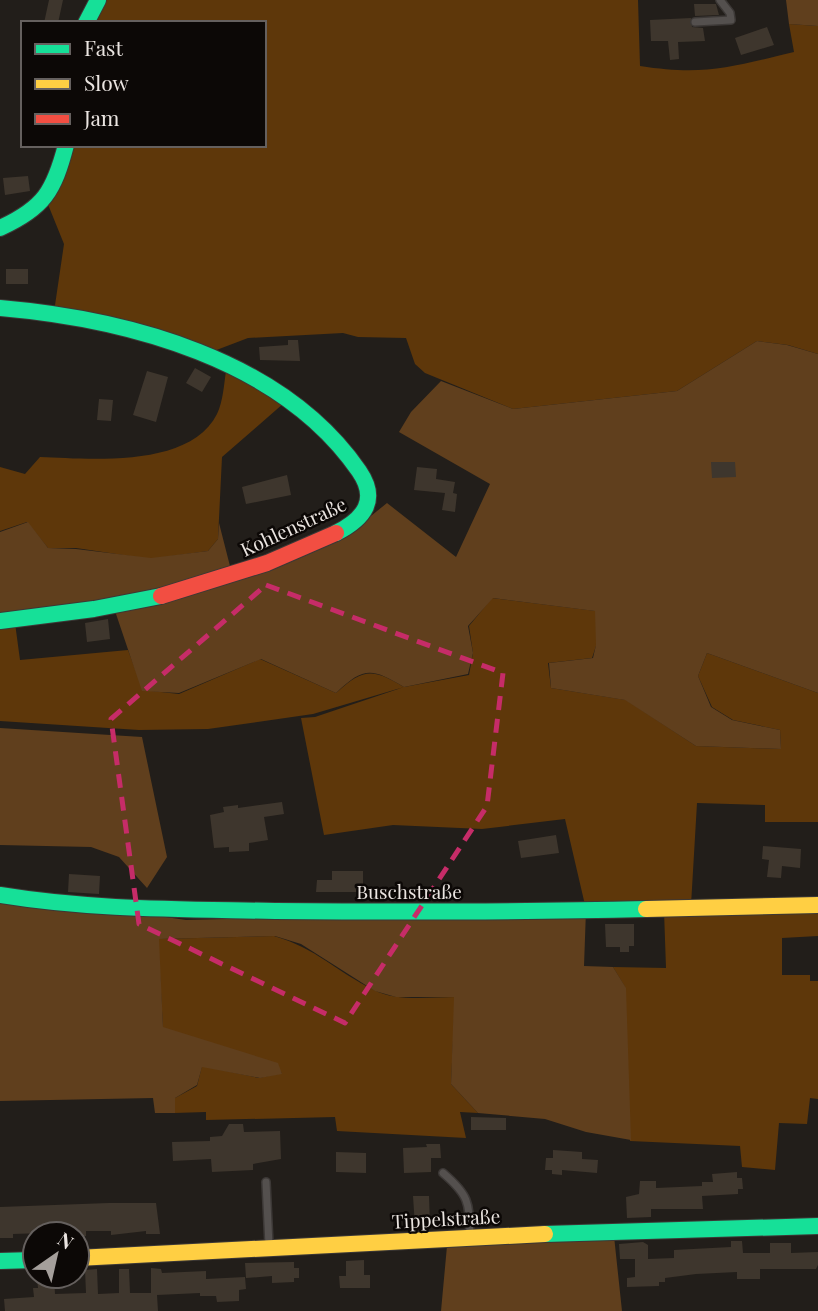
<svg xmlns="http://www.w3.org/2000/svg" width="818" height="1311" viewBox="0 0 818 1311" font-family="'Playfair Display',serif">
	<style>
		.green { fill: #5e370a }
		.forest { fill: #603f1d }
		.building { fill: #3e362d }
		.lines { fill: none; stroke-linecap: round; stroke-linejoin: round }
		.lane-casing { stroke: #3c3836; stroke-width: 10 }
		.fast-casing { stroke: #3c3836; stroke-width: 18 }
		.slow-casing { stroke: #3c3836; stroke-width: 18 }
		.jam-casing { stroke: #3c3836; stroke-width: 18 }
		.lane { stroke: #54504e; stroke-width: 7 }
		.fast { stroke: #16e098; stroke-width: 16 }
		.slow { stroke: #ffcf43; stroke-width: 16 }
		.jam { stroke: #f24e42; stroke-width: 16 }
		.marked { fill: none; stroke: #c62c68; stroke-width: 5; stroke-dasharray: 14 9; stroke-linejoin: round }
		.labels { text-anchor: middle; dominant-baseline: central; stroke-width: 5; stroke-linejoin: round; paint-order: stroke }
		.street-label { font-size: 19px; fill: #ebe5e1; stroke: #0c0806 }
	</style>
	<rect width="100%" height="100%" fill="#221e1a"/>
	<path class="green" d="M101,0h537l2,66c64,10 92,1 154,-14l-5,-28 29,2v328l-30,-9 -31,-4 -80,50 -164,18 -88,-36 -10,-9 -9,-26 -48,-1 -15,-4 -95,5 -42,16 -152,-42 10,-68 -17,-42 22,-57h195v-122h-175z
		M226,371l58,32 -62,54 -4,82 -10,12 -58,8 -74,-11h-28l-21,-26 -27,9v-64l25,7 15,-17c52,2 150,11 177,-43 6,-12 7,-30 9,-43z
		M492,598l104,13v35l-4,12 -44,5 3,25 75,12 70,46 85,3 -1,-19 -47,-10 -21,-13 -14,-31 9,-23 111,40v129h-53v-17l-68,-2 -6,102h-106l-20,-86 -83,10 -89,-4 -69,10 -23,-117 14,-1 89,-30 -91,27 -105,15 -69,1 -139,-9v-97l15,-1 5,37 108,-10 15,40 36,4 81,-35 76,34c27,-25 37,-25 68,-6l65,-12 4,-22 -4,-27z
		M818,909v27l-36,2v37h28v6h8v118l-8,-1 -3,26 -28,-1 -4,47 -33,-3 -2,-21 -110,-5 -5,-154 -12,-20 53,1 -2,-57z
		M274,936c42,12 63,36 100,54 23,12 56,7 81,7l-4,87 27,29 -18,-1 6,26 -129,-7 -2,-14 -129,3v-8l-32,1 1,-15 22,-12 5,-20 57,12 23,-5 -119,-45 -5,-89z"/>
	<path class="forest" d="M786,0h32v26l-29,-2z
		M757,341l30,4 31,9v339l-111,-40 -9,23 13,31 21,13 48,10 1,19 -85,-3 -71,-46 -74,-12 -2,-25 44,-5 3,-13 -1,-34 -102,-13 -25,28 5,27 -5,21 -64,13c-32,-19 -40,-21 -68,6l-75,-34 -82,34 -37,-2 -27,-80 246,-87 26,-21 69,54 34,-73 -91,-52 12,-20 30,-31 72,28 164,-18z
		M28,522l20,26 28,1 75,9 57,-7 10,-12 1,-16 12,47 -83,27 -148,21v-86z
		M0,728l142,9 25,120 -20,31 -28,-31 -28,-10 -91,-2z
		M0,893l186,27 400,-10 -2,56 29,1 13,21 5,152 -45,-8 -41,-13 -67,-6 -27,-29 3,-87h-58l-21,-6 -74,-47 -26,-8 -116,3 4,88 115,36 4,11 -22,4 -58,-11 -5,18 -22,13v15h-20l-2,-15 -153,3z
		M614,1236l8,75h-181l6,-65z"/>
	<path class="building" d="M49,0h14l-5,23h-14z
		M694,4h22l3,11 -24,1z
		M691,18l1,9 11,1 2,13 -27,1 1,17 -9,1 -2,-19h-17l-1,-21z
		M767,27l7,18 -33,10 -6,-17z
		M28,176l2,15 -25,4 -2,-17z
		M6,269h22v15h-22z
		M288,340h10l2,21 -40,-1 -1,-13 29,-2z
		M195,368l16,9 -9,15 -16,-9z
		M147,371l21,6 -12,45 -23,-7z
		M99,399l14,1 -2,21 -14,-1z
		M711,462h24l1,15 -24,1z
		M417,467l20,2 -1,10 19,3 -2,11 4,1 -2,18 -13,-2 3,-17 -31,-3z
		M287,475l4,20 -45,9 -4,-17z
		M108,619l2,20 -23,3 -2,-19z
		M282,802l2,12 -20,3 4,23 -19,3v8l-20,1v-5l-15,1 -4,-33 14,-3 -1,-5 15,-2v3z
		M556,835l3,18 -38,5 -3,-17z
		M763,846l38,3 -1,19 -18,-2 -1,12 -14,-1 2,-17 -7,-1z
		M332,871h31v21h-47l1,-12h15z
		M69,874l31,2 -1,18 -31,-2z
		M605,924h29v22h-5v6h-9v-5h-14z
		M471,1117l35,1v12h-35z
		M229,1124h14l1,8 36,-1 1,28 -28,5v6l-41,2 -1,-13 -38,2 -1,-19 38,-1v-4l12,-1z
		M426,1144h14l1,14h-10v14l-27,1 -1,-25 24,-1z
		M553,1150l29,2v7l16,1 -1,13 -35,-3v5l-10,-1v-4h-7l1,-12h7z
		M336,1152l30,1v20l-30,-1z
		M737,1172v6h5l1,11h-5v5l-36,2 1,13h-52v8l-24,1 -1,-21 13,-3 1,-13h16v7l46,-2v-4h11l-1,-8z
		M413,1196h16l1,29 -15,1z
		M109,1203h47l4,31h-14v-3l-35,4v-4h-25v5h-9l-4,-4 -60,2v4h-13v-31z
		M731,1241h11l1,12h27v-10h21v10l27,-1v13l-2,4h-56v10h-23v-7l-41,2 -31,4v4h-6v4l-32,1v-9l8,-1v-18h-15l-1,-15 24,-2 5,3v14l26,-1v-8l57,-3z
		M364,1260v15h6v13h-30l-1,-12h7v-15z
		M294,1262v6h5v10h-5v4l-22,1v-7l-26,2 -1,-15z
		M151,1268l10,1 1,4 44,-2v8l39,-2 1,12 -7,1v11l-22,1 -1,-6h-16v-3l-43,2 1,16h-153l-1,-12 30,-2 -1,-9h5l-1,-11 17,-1 1,18 31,-1 -1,-23 12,-1 1,25 21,-1v-24h10l1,24h21z"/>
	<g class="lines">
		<defs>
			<path id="lane" d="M695,22l36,-2 -1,-7 -10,-13
				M443,1173c27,23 26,30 27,64
				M266,1182l3,63"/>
			<path id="fast" d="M86,23l12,-23
				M0,228c44,-20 54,-37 66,-83
				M0,308c127,11 282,51 359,163 20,29 5,48 -23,62
				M0,621l94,-12 67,-13
				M0,895c91,15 182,14 275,16 123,1 247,1 371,-2
				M545,1234l273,-8
				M0,1261l35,-1"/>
			<path id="slow" d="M646,909l172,-4
				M77,1258l468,-24"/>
			<path id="jam" d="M161,596l106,-33 69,-30"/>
		</defs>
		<use href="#lane" class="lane-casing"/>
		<use href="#fast" class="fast-casing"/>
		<use href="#slow" class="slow-casing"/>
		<use href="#jam" class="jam-casing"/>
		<use href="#lane" class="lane"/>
		<use href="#fast" class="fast"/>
		<use href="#slow" class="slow"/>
		<use href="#jam" class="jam"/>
	</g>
	<path class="marked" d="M266,585l237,88 -16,133 -142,217 -206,-99 -28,-205z"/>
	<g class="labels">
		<g class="street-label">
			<text transform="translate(293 526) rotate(-25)">Kohlenstraße</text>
			<text x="409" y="891">Buschstraße</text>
			<text transform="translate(446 1218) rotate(-3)">Tippelstraße</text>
		</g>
	</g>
	<rect x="21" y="21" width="245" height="126" fill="#0c0806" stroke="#65605e" stroke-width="2"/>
	<rect x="35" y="44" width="35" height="10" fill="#16e098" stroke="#65605e" stroke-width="2"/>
	<text x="84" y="56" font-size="21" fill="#ebe5e1">Fast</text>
	<rect x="35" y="79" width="35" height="10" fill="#ffcf43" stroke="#65605e" stroke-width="2"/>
	<text x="84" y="91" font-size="21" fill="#ebe5e1">Slow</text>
	<rect x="35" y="114" width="35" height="10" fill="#f24e42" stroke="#65605e" stroke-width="2"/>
	<text x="84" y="126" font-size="21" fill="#ebe5e1">Jam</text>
	<g transform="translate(56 1255) rotate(34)"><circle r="33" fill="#0c0806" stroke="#65605e" stroke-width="2"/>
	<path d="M0-5L12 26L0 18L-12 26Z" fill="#a59f9b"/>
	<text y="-10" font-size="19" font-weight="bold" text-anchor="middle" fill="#ebe5e1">N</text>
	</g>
</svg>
